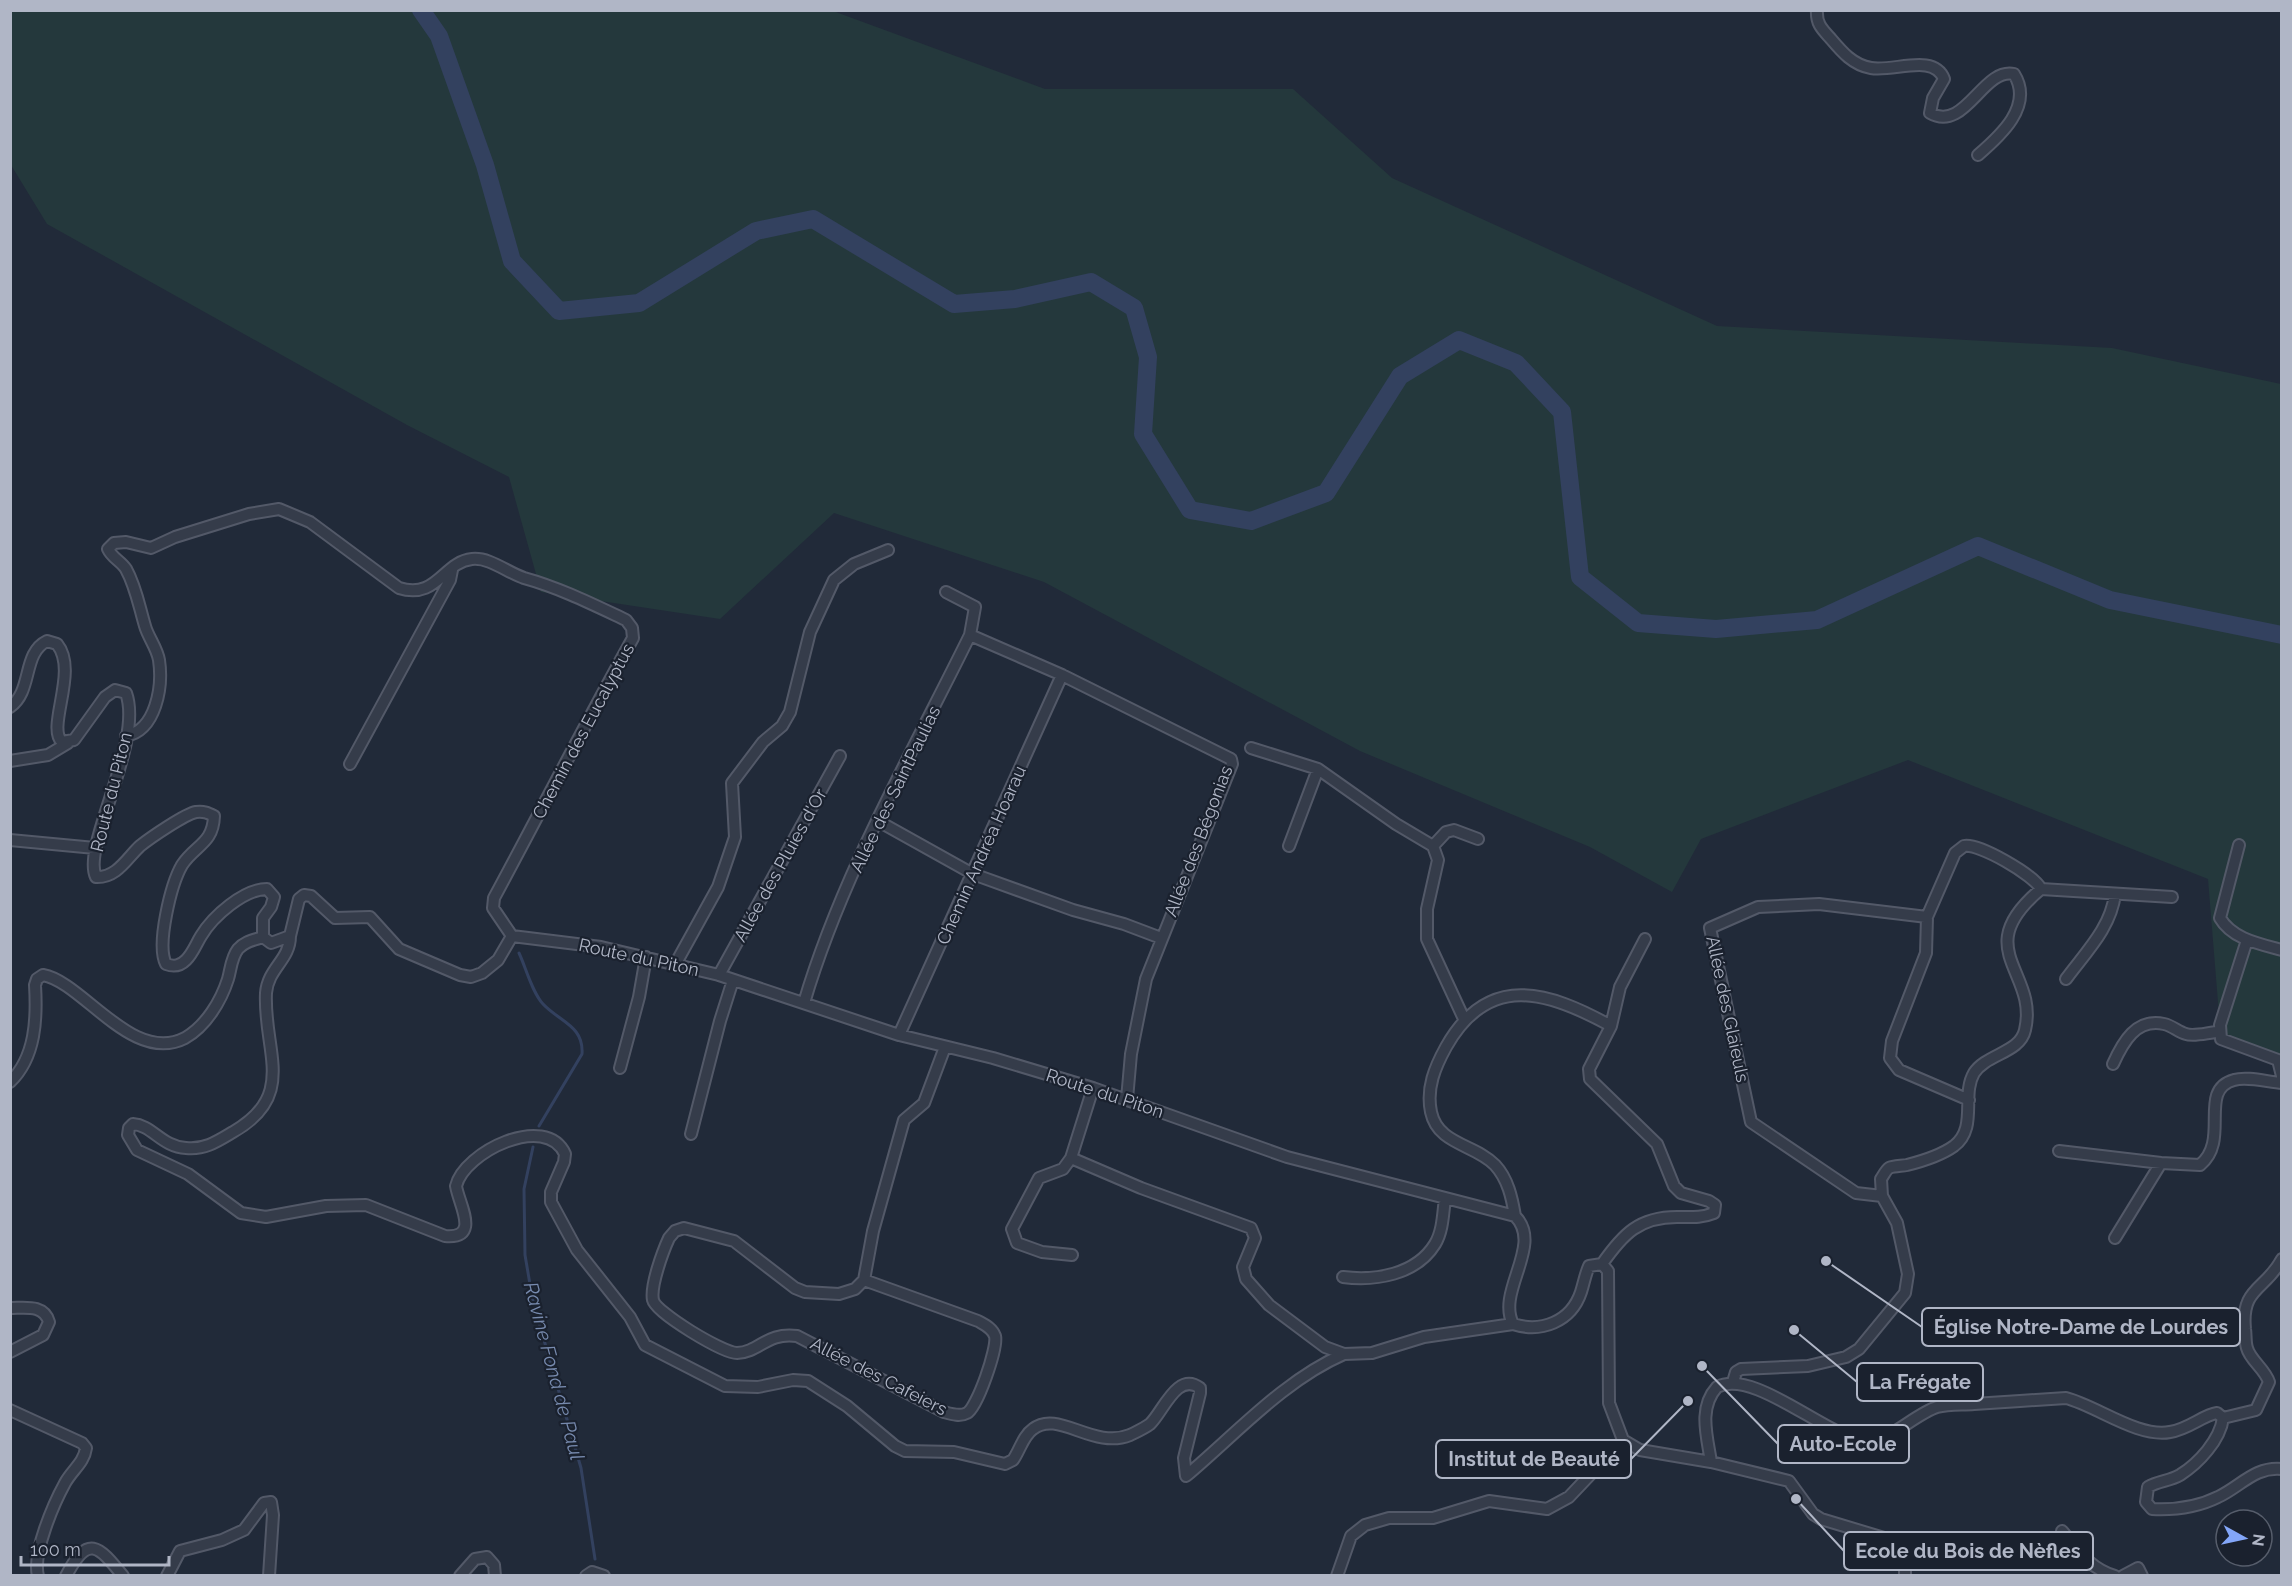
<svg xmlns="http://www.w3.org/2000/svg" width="2292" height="1586" viewBox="0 0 2292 1586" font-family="Raleway,sans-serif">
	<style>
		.green { fill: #24383c }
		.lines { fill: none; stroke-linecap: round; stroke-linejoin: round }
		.stream { stroke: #33415f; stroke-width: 3 }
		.river { stroke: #33415f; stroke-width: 18 }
		.minor-casing { stroke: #535968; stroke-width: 14 }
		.minor { stroke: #353c4a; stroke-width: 10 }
		.labels { text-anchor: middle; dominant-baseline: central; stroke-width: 4.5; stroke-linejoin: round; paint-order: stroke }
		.street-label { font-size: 18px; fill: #b0b6c6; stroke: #1a212e }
		.water-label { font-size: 20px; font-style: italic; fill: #778aae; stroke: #1a212e }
		.leader { fill: none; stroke: #b0b6c6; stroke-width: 2 }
		.callout-dot { fill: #b0b6c6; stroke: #1a212e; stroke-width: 2 }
		.callout { fill: #1a212e; stroke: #b0b6c6; stroke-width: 2 }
		.callout-label { font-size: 20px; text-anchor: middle; font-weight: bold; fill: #b0b6c6 }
	</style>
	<rect width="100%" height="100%" fill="#212a39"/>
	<path class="green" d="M11,11h822l212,78h248l99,89 325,148 395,22 169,36v676l-60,-21 -13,-160 -300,-119 -207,79 -29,53 -82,-45 -230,-96 -316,-169 -210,-69 -114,106 -179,-27 -32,-115 -102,-52 -360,-201 -36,-59z"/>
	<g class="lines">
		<path class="stream" d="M519,953c7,15 13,39 24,51 17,18 41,22 39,50l-43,72
			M533,1147l-9,42 1,66 8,47 48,166 14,91"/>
		<path class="river" d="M421,10l18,26 46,129 27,96 47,50 80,-8 117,-72 57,-12 141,85 61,-5 76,-17 43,26 14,49 -5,77 47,76 61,11 75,-28 74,-117 59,-36 57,23 46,49 18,165 58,46 78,6 101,-9 161,-74 132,54 172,35"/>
		<defs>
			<path id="minor" d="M1817,10c-1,14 5,19 14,29 11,13 22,26 40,29 23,4 63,-15 73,11l-11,19 -3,15c35,20 53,-46 84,-39 20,32 -14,62 -36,81
				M970,635l92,40 169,84 1,5 -86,215 -15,75 -4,45
				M10,707c23,-16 12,-54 37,-66l10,3c22,27 -11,83 5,98l12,-2 31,-43 10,-7 11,3c18,49 -45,154 -30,184 21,1 31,-19 44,-31 10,-8 45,-32 56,-34 8,-1 12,1 18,4 -1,28 -19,29 -32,49 -11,19 -26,80 -16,99 8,3 14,2 20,-4 7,-7 10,-16 15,-24 12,-20 43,-47 66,-47l7,8 -3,10 -8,11v19l8,6 19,-7 9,-37 5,-4 7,1 24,22 35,-1 29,32 61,26 11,2 11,-4 16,-13 14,-24
				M126,736c30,-6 37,-49 33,-76 -2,-12 -11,-23 -14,-34 -6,-20 -9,-39 -19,-57 -5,-8 -14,-11 -18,-20l6,-6 12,-1 25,6 24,-11 74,-23 30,-5 31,13 89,66c38,12 44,-26 73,-29 18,-2 36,14 52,19 36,10 68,26 102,42l6,8 1,10c-48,86 -92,173 -139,260l-1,10 19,28
				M1251,748l67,21 78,55 37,22 5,14 -11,49v30l37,80
				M10,761l38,-6 20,-12
				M350,764l100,-184 2,-10
				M878,821l95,53 100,36 51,14 37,14
				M10,840l85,8
				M2239,845l-19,73c12,21 40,26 62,32
				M1289,846l29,-77
				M1433,846l13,-14 8,-2 24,9
				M290,936c0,24 -22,32 -24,57 -3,58 32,102 -33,139 -15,9 -28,18 -47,16 -24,-1 -34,-23 -53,-24l-4,4 -1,7 9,15 51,24 53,39 25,4 60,-11 40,-1 79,31c36,3 14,-31 11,-50 8,-34 90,-74 109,-32l-1,8 -13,30v10l26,48 53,67 15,28 80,41 33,1 35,-7 15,1 39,25 48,40 10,5 49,1 51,12 8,-4c7,-10 10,-24 20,-31 25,-20 60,21 97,6 6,-3 15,-7 20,-11 13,-12 27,-53 50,-36v5l-16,65 2,18c50,-42 98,-96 158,-122
				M512,936l89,11 118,28 180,60 94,23 100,30 194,69 228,59c29,29 -19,75 -2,108 28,9 58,-2 68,-32 3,-9 4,-17 8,-26l13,-2 6,7 1,132 14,37 17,10 71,12 78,19 24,33 8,5 73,22 11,18v17
				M2247,940l-27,85 1,14 57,21 4,16
				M676,963l42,-76 17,-50 -3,-54 31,-41 19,-16 8,-14 20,-80 24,-52 20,-16 34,-14
				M719,975l121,-219
				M2066,979c19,-26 45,-51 49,-85
				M804,1003c37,-126 108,-250 166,-368l5,-28 -29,-15
				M899,1035l163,-360
				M2113,1064c10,-22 23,-46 51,-40 9,2 14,8 22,10 8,3 24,-2 33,-2
				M620,1068l19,-71 7,-40
				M10,1082c26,-25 27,-64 25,-97l2,-6 6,-4c40,7 89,90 142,63 21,-12 36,-37 43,-59 3,-10 3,-21 10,-30 7,-8 16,-9 25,-12
				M1969,1100l-70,-30 -9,-12 2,-17 34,-88 1,-36 28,-64 9,-7c15,-3 70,29 77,43
				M691,1134l29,-113 13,-41
				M2059,1151l102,12 39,2c31,-25 -3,-75 34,-85 13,-4 34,2 48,3
				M1071,1158l70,30 110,40 4,10 -12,29 3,12 23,26 56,42 19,7 28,-1 52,-16 89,-13
				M1882,1196l-26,-3 -105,-71 -41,-194 48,-21 61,-3 108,13
				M1515,1216c-3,-18 -7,-37 -20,-51 -20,-21 -57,-20 -64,-53 -5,-24 4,-45 15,-65 42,-75 102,-56 165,-21
				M2115,1238l46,-75
				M1072,1255l-30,-3 -25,-9 -5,-14 27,-51 24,-9 8,-11 22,-70
				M1602,1264c21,-30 37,-47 75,-47 13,0 25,1 37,-4l1,-8 -6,-4 -28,-8 -7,-7 -17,-42 -67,-65 -1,-10 22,-43 9,-39 25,-48
				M1343,1277c32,4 73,-2 92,-33 8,-13 8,-31 10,-46
				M864,1280l114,41c7,4 14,7 17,15 3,12 -18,72 -28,77 -7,4 -16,1 -23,-1l-147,-76c-31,-4 -37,16 -60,17 -14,0 -81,-40 -84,-53 -3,-14 10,-49 16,-62l6,-7 9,-3 50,13 61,47 10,4 34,2 16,-5 9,-9 9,-49 31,-111 20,-17 21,-56
				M10,1308c15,0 34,-4 39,14l-6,13 -33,17
				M1733,1382l3,-10 5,-3 67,-3 38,-9 13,-8 46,-56 3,-19 -11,-51 -15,-27 -1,-17c2,-3 5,-9 8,-11 4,-2 13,-2 18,-3 16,-4 33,-9 47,-19 24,-18 7,-51 20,-73 12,-19 46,-20 51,-43 14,-59 -57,-80 16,-141l131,8
				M10,1410l72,33 4,5c-2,15 -14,22 -21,35 -11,20 -33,70 -27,93
				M2223,1418l33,-8 13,-28c-4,-13 -19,-22 -22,-34 -2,-6 -1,-13 -2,-19 -4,-42 20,-38 37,-70
				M1711,1462c-4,-26 -13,-54 6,-75 38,-19 110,51 151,55 18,1 49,-29 69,-35 12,-3 25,-2 37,-3 31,-2 61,-4 92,-6 31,8 72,40 104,34 19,-3 33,-17 47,-19l6,5c-3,22 -24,45 -43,57 -10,6 -22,6 -32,12l-2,15 6,7c21,1 46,-2 66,-12 22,-10 37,-31 64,-28
				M2062,1531c16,19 28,38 53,45
				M66,1576c22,-42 32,-31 57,0
				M167,1576l13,-25 42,-11 22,-10 20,-27 7,-1 2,13 -4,61
				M460,1576l15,-17 12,-2 7,8 1,11
				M586,1576l6,-4 12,4
				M1337,1576l14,-40 14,-11 24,-7h44l56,-17 58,8 22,-12 54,-57
				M2123,1576l15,-8 4,8"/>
		</defs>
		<use href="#minor" class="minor-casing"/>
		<use href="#minor" class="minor"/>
	</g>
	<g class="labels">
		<g class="street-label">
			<text transform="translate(583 731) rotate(-62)">Chemin des Eucalyptus</text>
			<text transform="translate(895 789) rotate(-64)">Allée des SaintPaulias</text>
			<text transform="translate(111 792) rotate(-76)">Route du Piton</text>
			<text transform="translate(1198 841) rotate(-69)">Allée des Bégonias</text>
			<text transform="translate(981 855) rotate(-66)">Chemin Andréa Hoarau</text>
			<text transform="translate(780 865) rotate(-61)">Allée des Pluies d'Or</text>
			<text transform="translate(639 957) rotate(12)">Route du Piton</text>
			<text transform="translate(1728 1009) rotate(78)">Allée des Glaieuls</text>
			<text transform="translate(1105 1093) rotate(18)">Route du Piton</text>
			<text transform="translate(879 1376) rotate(27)">Allée des Cafeiers</text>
		</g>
		<g class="water-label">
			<text transform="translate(554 1371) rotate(75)">Ravine Fond de Paul</text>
		</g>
	</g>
	<path class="leader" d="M1826 1261L1922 1327M1794 1330L1857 1382M1702 1366L1778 1444M1688 1401L1631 1459M1796 1499L1844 1551"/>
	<g class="callout-dot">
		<circle cx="1826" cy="1261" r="6"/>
		<circle cx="1794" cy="1330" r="6"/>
		<circle cx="1702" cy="1366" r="6"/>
		<circle cx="1688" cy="1401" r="6"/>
		<circle cx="1796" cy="1499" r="6"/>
	</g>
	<g class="callout">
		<rect x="1922" y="1308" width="318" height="38" rx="6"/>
		<rect x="1857" y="1363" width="126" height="38" rx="6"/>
		<rect x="1778" y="1425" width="131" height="38" rx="6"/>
		<rect x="1436" y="1440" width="195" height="38" rx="6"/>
		<rect x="1844" y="1532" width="249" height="38" rx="6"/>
	</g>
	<g class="callout-label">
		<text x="2081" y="1334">Église Notre-Dame de Lourdes</text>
		<text x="1920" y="1389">La Frégate</text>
		<text x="1843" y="1451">Auto-Ecole</text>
		<text x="1534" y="1466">Institut de Beauté</text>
		<text x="1968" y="1558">Ecole du Bois de Nèfles</text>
	</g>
	<rect width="2292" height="1586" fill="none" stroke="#b0b6c6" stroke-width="24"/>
	<g transform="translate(2244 1538) rotate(98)"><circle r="28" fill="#1a212e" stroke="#565d6b" stroke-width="1.5"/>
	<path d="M0-4.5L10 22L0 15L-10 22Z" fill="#83a6f8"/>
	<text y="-9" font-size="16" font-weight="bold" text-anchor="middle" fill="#b0b6c6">N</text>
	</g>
	<path d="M21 1556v9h148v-9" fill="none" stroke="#b0b6c6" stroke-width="3"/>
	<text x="30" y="1556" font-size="18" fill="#b0b6c6" stroke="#1a212e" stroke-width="4.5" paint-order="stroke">100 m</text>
</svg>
